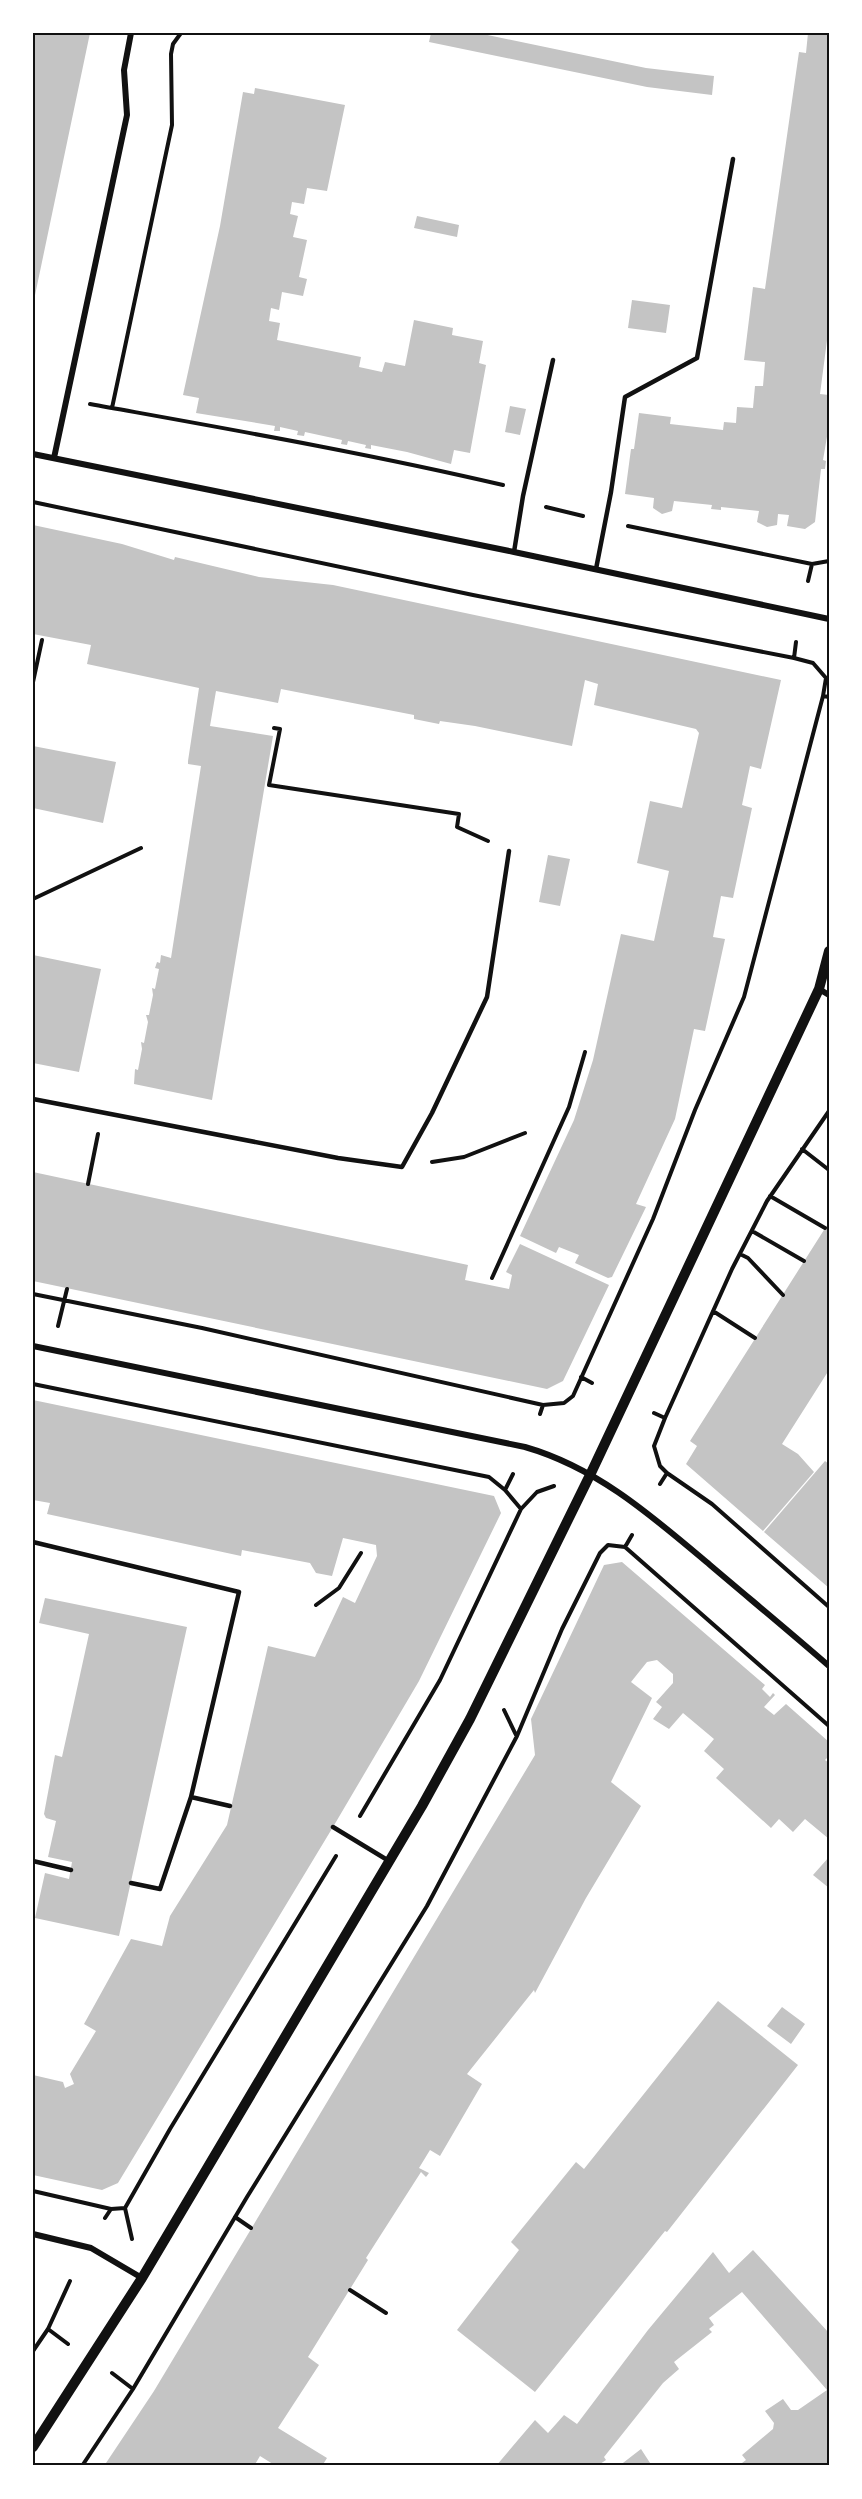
<svg xmlns="http://www.w3.org/2000/svg" width="862" height="2499" viewBox="0 0 862 2499" font-family="Inter,sans-serif">
	<style>
		.building { fill: #c4c4c4 }
		.lines { fill: none; stroke-linecap: round; stroke-linejoin: round }
		.path { stroke: #111; stroke-width: 4 }
		.service { stroke: #111; stroke-width: 4.5 }
		.minor { stroke: #111; stroke-width: 6 }
		.tertiary { stroke: #111; stroke-width: 10 }
		.neatline { fill: none; stroke: #111; stroke-width: 2 }
	</style>
	<rect width="100%" height="100%" fill="#fff"/>
	<path class="building" d="M33,33h57l-56,267h-1z
		M431,33h47l168,35 68,8 -2,19 -65,-8 -218,-45z
		M808,33h21v292l-9,69 9,1v30l-6,35 3,1 -1,8h-4l-6,53 -10,7 -18,-3 2,-11 -11,-1 -1,11 -10,2 -10,-5 2,-11 -38,-4v3l-10,-1 1,-4 -38,-4 -2,10 -10,3 -9,-6 1,-10 -29,-4 6,-45h3l5,-36 32,4 -1,7 53,6 1,-8 12,1 1,-16 16,1 2,-22h8l2,-24 -21,-2 9,-73 12,2 34,-237 7,1z
		M255,88l90,17 -18,86 -20,-3 -3,16 -12,-2 -2,12 8,2 -5,21 14,3 -8,37 8,2 -4,17 -21,-4 -3,18 -8,-2 -2,13 11,2 -3,17 84,17 -2,10 23,5 3,-10 20,4 9,-46 39,8 -1,7 31,6 -4,22 7,2 -16,88 -16,-3 -3,14 -44,-12 -36,-7v4l-6,-1 1,-3 -18,-4 -1,4 -6,-1 1,-4 -37,-8 -1,4 -7,-1 1,-4 -18,-4v4h-6l1,-5 -79,-13 3,-15 -16,-3 37,-169 23,-134 11,2z
		M417,216l42,9 -2,12 -43,-9z
		M632,300l38,5 -4,28 -38,-5z
		M510,406l16,3 -6,26 -15,-3z
		M33,525l89,19 52,16 1,-3 84,20 74,8 448,95 -20,89 -11,-3 -8,39 10,3 -19,90 -12,-2 -8,41 12,2 -20,92 -11,-2 -19,90 -39,85 10,3 -34,70 -4,1 -33,-15 4,-8 -20,-8 -3,6 -36,-17 54,-116 19,-60 28,-126 33,7 15,-70 -32,-8 13,-62 32,7 17,-75 -3,-4 -102,-24 4,-21 -13,-4 -13,66 -97,-20 -35,-5 -1,3 -25,-5v-4l-133,-26 -3,14 -62,-12 -6,35 63,10 -61,364 -78,-16 1,-15 3,1 4,-21 -1,-7 3,1 4,-21 -2,-7h3l4,-20 -1,-7 3,1 4,-20 -4,-1 2,-6 3,1 1,-8 10,3 30,-192 -13,-2v-3l11,-73 -112,-24 4,-19 -58,-11z
		M33,746l83,16 -13,61 -70,-15z
		M548,855l22,4 -10,47 -21,-4z
		M33,955l68,14 -22,103 -46,-9z
		M33,1172l435,93 -3,15 44,9 3,-14 -6,-3 14,-28 89,41 -46,96 -16,8 -514,-108z
		M829,1222v148l-47,74 16,10 16,18 -51,59 -77,-67 11,-18 -7,-5z
		M33,1400l461,96 7,17 -82,168 -86,146 -215,356 -16,7 -69,-15v-100l30,7 2,6 9,-4 -4,-10 26,-43 -12,-7 47,-85 31,7 8,-30 57,-91 41,-179 47,11 28,-60 12,6 22,-47 -1,-11 -33,-7 -11,38 -16,-3 -6,-10 -68,-13 -1,6 -194,-42 3,-11 -17,-3z
		M825,1461l4,3v124l-65,-56z
		M622,1562l143,123 -3,4 8,8 3,-4 2,2 -11,12 10,8 12,-11 43,38v14l-4,4 4,3v76l-24,-20 -12,13 -14,-13 -8,9 -55,-50 8,-9 -20,-18 10,-12 -31,-26 -14,16 -16,-10 9,-12 -6,-5 17,-19v-9l-16,-14 -10,2 -16,20 21,16 -41,84 30,24 -55,92 -51,95 -1,-3 -67,84 15,10 -42,72 -10,-6 -11,18 10,5 -3,4 -5,-5 -55,86 2,2 -60,97 11,8 -41,63 49,30 -5,8h-46l-16,-10 -6,10h-150l50,-75 381,-636 -4,-36 73,-154z
		M45,1598l142,29 -68,309 -84,-18 10,-45 24,6 3,-17 -24,-5 8,-36 -10,-3 -2,-4 11,-59 7,2 27,-123 -50,-11z
		M829,1857v31l-16,-13z
		M718,2001l80,64 -131,167 -2,-1 -130,161 -78,-62 62,-80 -8,-8 65,-80 8,7z
		M782,2007l23,17 -14,20 -24,-18z
		M753,2250l76,83v133h-91l8,-6 -4,-5 31,-26 1,-6 -9,-12 18,-12 8,11h7l29,-20 -85,-98 -33,26 5,7 -5,4 3,3 -38,30 5,7 -16,14 -59,74 2,3 -9,6h-101l39,-46 13,13 16,-18 13,9 71,-94 65,-78 16,21z
		M641,2449l11,17h-33z"/>
	<g class="lines">
		<path class="path" d="M90,404c138,25 276,49 413,81
			M112,408l60,-283 -1,-71 2,-10 8,-11
			M33,502l440,93 321,63
			M546,507l37,9
			M628,526l184,38
			M808,581l4,-17 17,-3
			M796,642l-2,16 19,5 13,15 -3,18 6,1
			M33,682l9,-42
			M274,728l6,1 -11,56 190,29 -2,13 31,14
			M33,899l108,-51
			M802,1149l27,21
			M432,1162l32,-5 61,-24
			M88,1184l10,-50
			M770,1196l55,32
			M752,1231l52,30
			M740,1254l8,4 35,37
			M492,1278l77,-171 16,-55
			M33,1294l169,34 341,77
			M713,1311l42,27
			M58,1326l9,-37
			M581,1377l11,6
			M33,1384l456,93 16,13 16,19
			M654,1413l11,5 -11,28 6,20 7,7 -7,11
			M540,1414l3,-9 21,-2 9,-7 80,-177 42,-109 49,-113 79,-301
			M665,1418l67,-149 35,-68 62,-90
			M667,1473l45,31 117,103
			M505,1490l8,-16
			M625,1547l204,179
			M316,1605l23,-17 22,-35
			M504,1710l12,25
			M360,1816l80,-136 81,-171 16,-17 17,-6
			M33,2191l78,18 14,-1
			M235,2217l16,11
			M105,2218l6,-9
			M132,2239l-7,-31 45,-79 166,-273
			M350,2290l36,23
			M48,2329l20,15
			M33,2351l15,-22 22,-48
			M112,2373l21,16
			M82,2466l51,-77 114,-192 180,-291 90,-170 45,-107 38,-76 8,-8 17,2 7,-12"/>
		<path class="service" d="M514,552l9,-56 30,-136
			M596,569l15,-77 14,-95 72,-39 36,-199
			M33,1099l305,59 64,9 30,-54 55,-116 22,-146
			M33,1542l206,50 -48,205 -31,92 -29,-6
			M191,1797l39,9
			M333,1827l56,34
			M33,1861l38,9"/>
		<path class="minor" d="M33,454l481,98 315,67
			M54,458l73,-343 -3,-45 7,-37
			M819,989l10,6
			M33,1346l492,101c73,21 128,70 185,118 40,34 80,67 119,101
			M33,2234l58,14 51,30"/>
		<path class="tertiary" d="M33,2447l109,-169 280,-472 48,-87 121,-246 228,-484 10,-38"/>
	</g>
	<rect width="862" height="2499" fill="none" stroke="#ffffff" stroke-width="69"/>
	<rect x="34" y="34" width="794" height="2430" class="neatline"/>
</svg>
